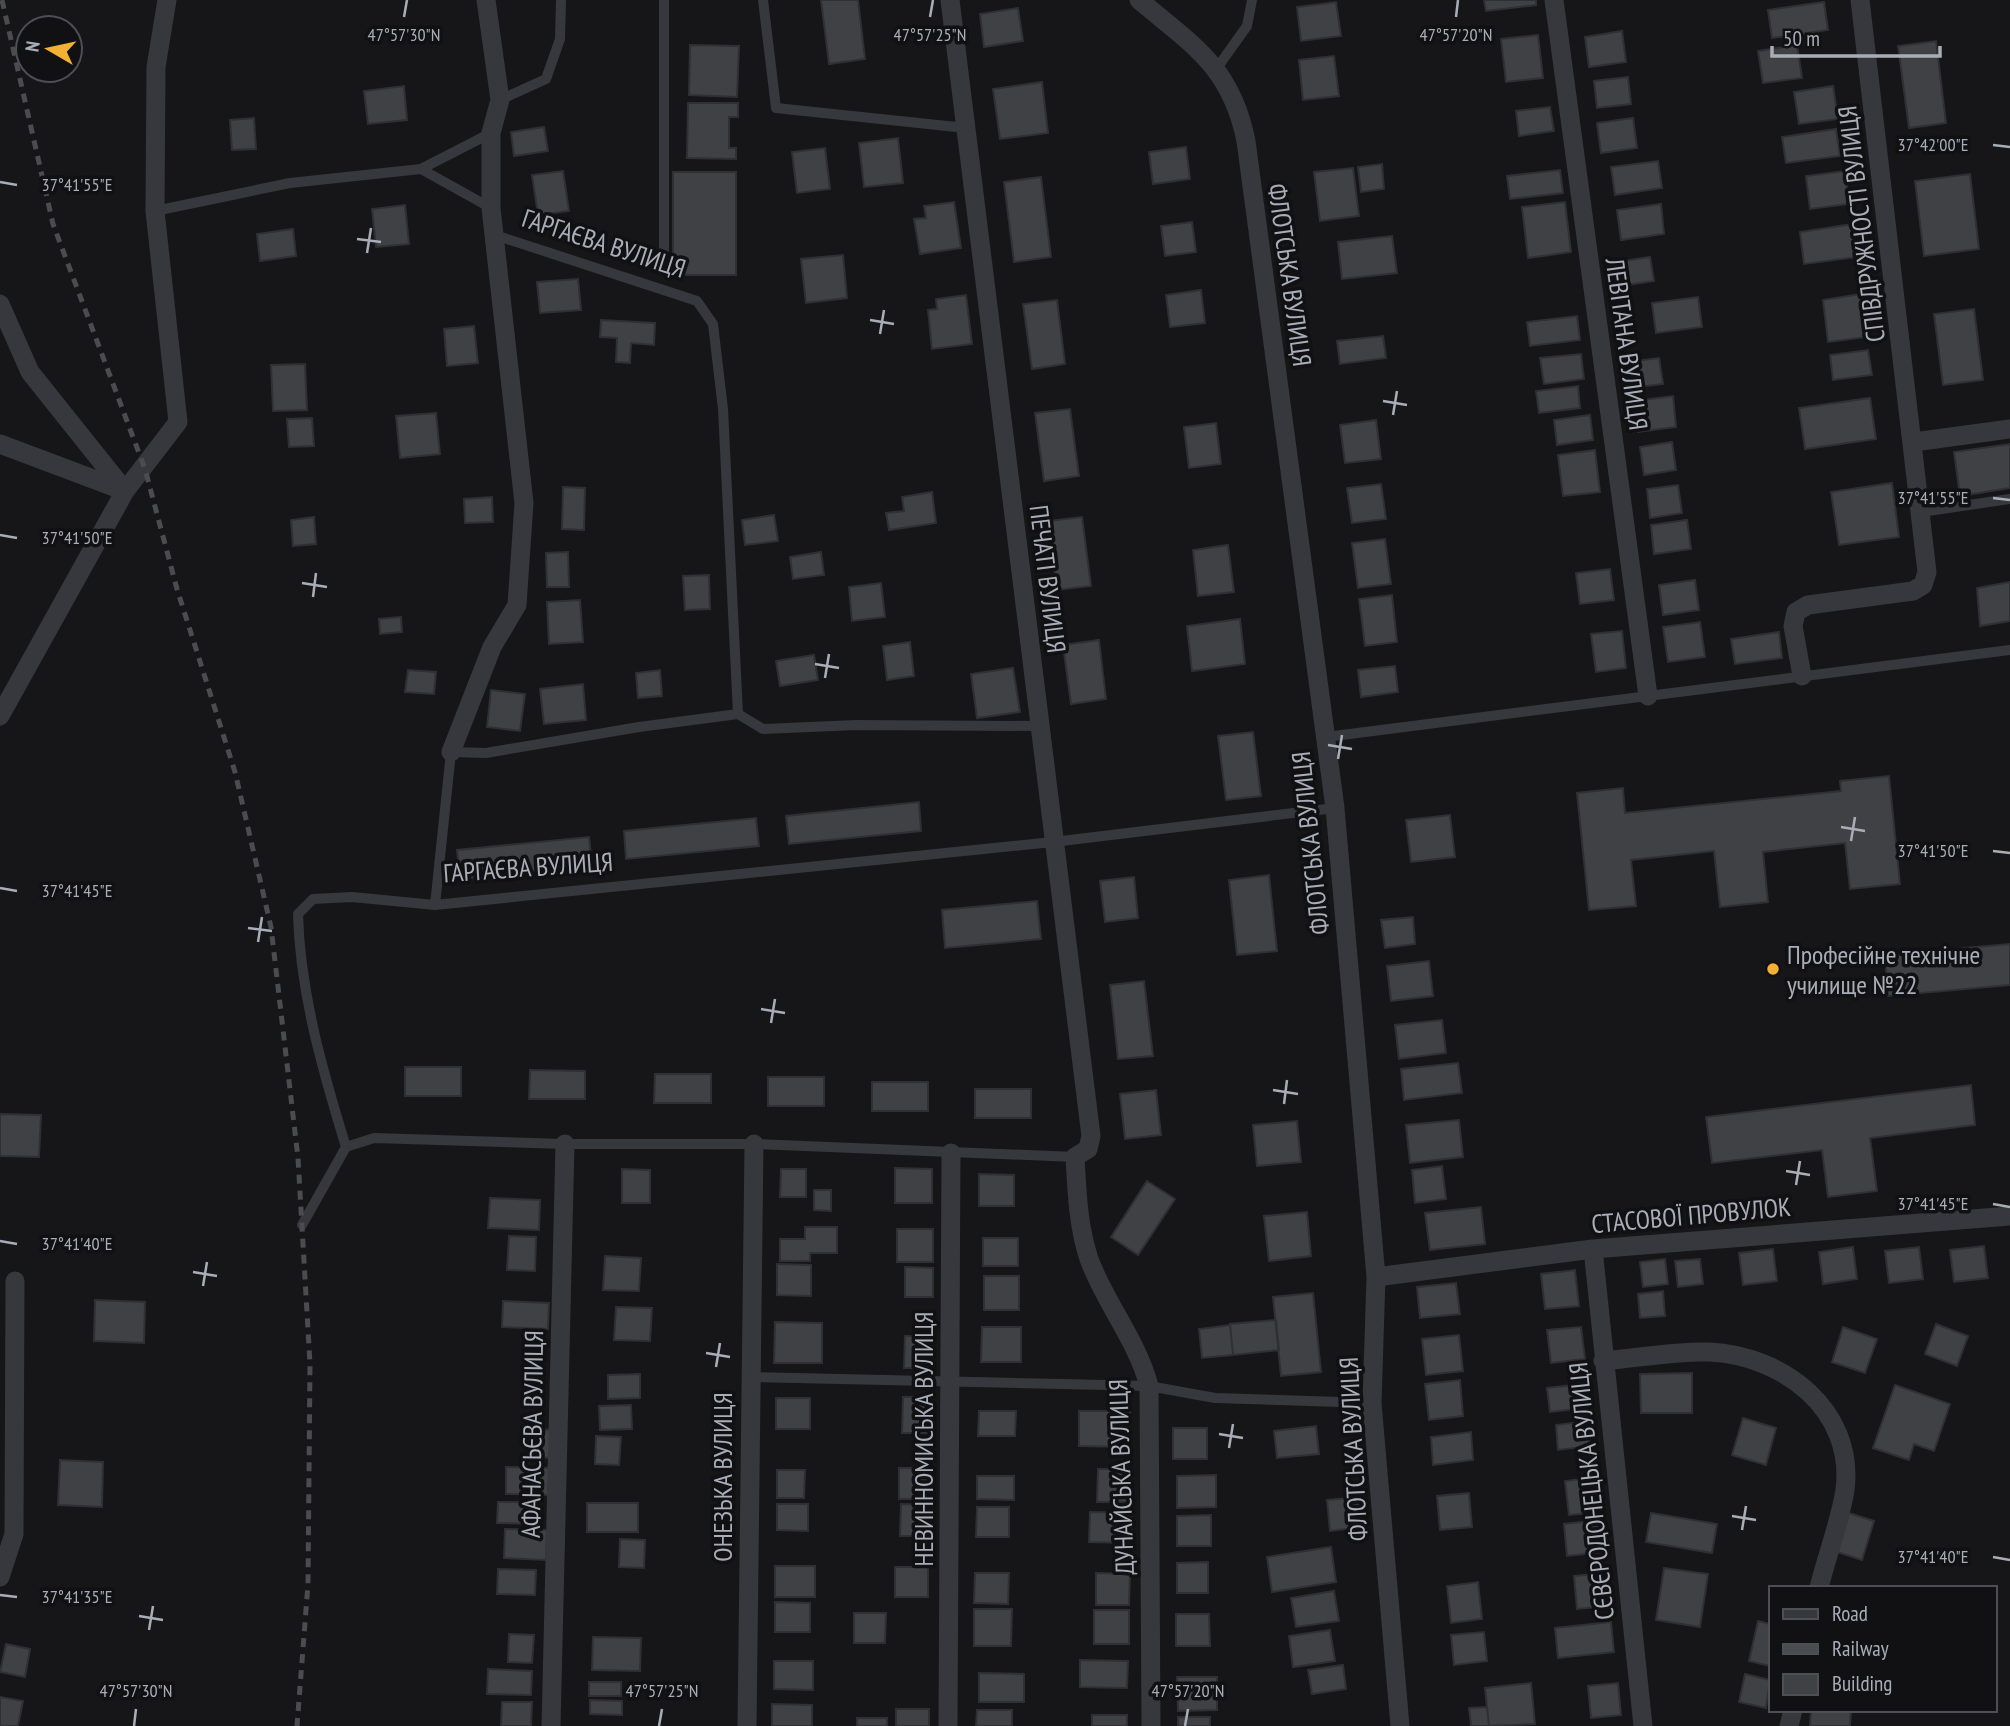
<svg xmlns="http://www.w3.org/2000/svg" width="2010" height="1726" viewBox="0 0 2010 1726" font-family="'PT Sans Narrow',sans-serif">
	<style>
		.building { fill: #404145; stroke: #303034; stroke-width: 2 }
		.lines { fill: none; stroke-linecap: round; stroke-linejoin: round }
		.lane { stroke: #37383d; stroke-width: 10 }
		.street { stroke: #37383d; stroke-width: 19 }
		.rail { stroke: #4a4c52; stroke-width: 5; stroke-dasharray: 9 7; stroke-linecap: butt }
		.ticks { fill: none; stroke: #a8adb8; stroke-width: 2.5 }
		.poi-dot { fill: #f2b134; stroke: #111113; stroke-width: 2.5 }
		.labels { text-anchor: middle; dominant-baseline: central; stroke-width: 7; stroke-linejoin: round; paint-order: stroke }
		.street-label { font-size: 26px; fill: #a8adb8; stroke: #111113 }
		.poi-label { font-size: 26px; fill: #a8adb8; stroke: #111113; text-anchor: start }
		.ticks-label { font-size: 18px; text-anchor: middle; fill: #a8adb8; stroke: #111113; stroke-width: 7; stroke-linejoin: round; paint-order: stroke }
	</style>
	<rect width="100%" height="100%" fill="#161618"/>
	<path class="building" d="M821,0h37l7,59 -36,5z
		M1484,0h52v5l-50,6z
		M1336,2l5,34 -40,5 -4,-34z
		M1824,2l4,28 -56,8 -4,-28z
		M1018,8l5,33 -39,6 -4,-33z
		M1622,31l4,31 -37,5 -4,-30z
		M1538,35l5,43 -37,4 -5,-43z
		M1936,41l10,82 -37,5 -11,-82z
		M690,45l49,1 -2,51 -48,-2z
		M1797,45l5,33 -39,5 -5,-32z
		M1334,56l5,40 -36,4 -4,-40z
		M1628,77l3,27 -34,4 -3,-27z
		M1042,82l6,51 -48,6 -7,-50z
		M404,86l3,34 -39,4 -4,-33z
		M1833,86l5,33 -39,5 -5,-32z
		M688,103h50v14h-9v31h7v11l-49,-1z
		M1550,107l4,24 -35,5 -3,-25z
		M254,118l2,31 -24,1 -2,-30z
		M1633,118l4,30 -36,5 -4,-30z
		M544,127l4,24 -34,5 -3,-24z
		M1836,129l4,27 -54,7 -4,-26z
		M898,138l5,45 -39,4 -5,-44z
		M1186,147l4,32 -37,5 -4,-32z
		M825,148l5,41 -33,4 -5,-41z
		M1658,161l4,27 -47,7 -4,-28z
		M1382,164l2,25 -23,3 -3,-25z
		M1353,168l6,48 -39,5 -6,-49z
		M1560,170l3,23 -53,6 -3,-23z
		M563,171l6,40 -31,4 -6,-40z
		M1845,171l4,33 -39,5 -4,-33z
		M673,172h63v103h-63z
		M1970,174l9,75 -55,7 -9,-75z
		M1041,177l10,80 -37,5 -10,-80z
		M954,202l7,46 -41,6 -6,-35 12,-1 -2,-12z
		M1565,202l6,50 -43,6 -6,-51z
		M1661,204l3,30 -43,6 -4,-30z
		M405,205l4,39 -33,3 -4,-38z
		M1192,222l4,30 -31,4 -4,-30z
		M1853,224l4,33 -53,7 -4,-32z
		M293,229l3,27 -36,5 -3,-27z
		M1392,236l5,37 -55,6 -4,-37z
		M843,255l4,43 -41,5 -5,-44z
		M1650,257l4,24 -34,5 -3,-24z
		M578,279l3,31 -41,3 -3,-31z
		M1201,290l4,33 -35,4 -4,-32z
		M1861,294l6,43 -39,5 -5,-42z
		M966,295l6,49 -40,5 -4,-39 9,-1 -1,-10z
		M1698,297l4,30 -46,6 -4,-30z
		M1057,300l8,64 -33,5 -9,-65z
		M1974,309l9,71 -40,5 -9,-71z
		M1577,316l3,24 -50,6 -3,-24z
		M601,320l54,3 -1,22 -23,-2 -1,20 -14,-1 1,-24 -17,-1z
		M474,326l4,37 -31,3 -3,-37z
		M1383,336l3,22 -46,6 -3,-23z
		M1868,350l4,25 -39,5 -3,-25z
		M1581,354l3,25 -40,5 -4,-26z
		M1659,358l4,26 -32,4 -4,-26z
		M305,364l2,46 -34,1 -2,-46z
		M1578,386l2,22 -41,5 -3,-22z
		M1673,396l3,31 -38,5 -4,-31z
		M1870,398l6,41 -71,10 -6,-41z
		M1070,409l9,67 -35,5 -9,-68z
		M436,413l4,41 -40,4 -4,-42z
		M1590,415l3,25 -36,5 -3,-25z
		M312,418l2,28 -25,1 -2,-28z
		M1376,420l5,39 -36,4 -5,-38z
		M1216,423l5,41 -32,4 -5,-41z
		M1672,442l4,28 -32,5 -4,-28z
		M2010,444v44l-50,8 -6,-44z
		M1595,450l5,42 -37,4 -5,-41z
		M1892,483l7,54 -60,8 -8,-53z
		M1381,484l5,35 -34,4 -5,-35z
		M1678,485l4,28 -32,5 -3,-29z
		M563,487l22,1 -1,42 -22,-1z
		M932,492l4,31 -47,7 -3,-17 18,-2 -2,-14z
		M492,497l1,25 -28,1 -1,-24z
		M774,515l4,26 -33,4 -3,-25z
		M314,517l2,27 -23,2 -2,-26z
		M1082,517l9,69 -34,4 -9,-69z
		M1687,520l4,29 -37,5 -3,-29z
		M1385,539l6,45 -33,4 -6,-45z
		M1228,545l6,47 -36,4 -5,-46z
		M568,552l1,35h-22l-1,-34z
		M821,552l3,23 -31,4 -3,-22z
		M1610,569l4,31 -34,4 -4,-31z
		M709,575l1,34 -25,1 -2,-34z
		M1695,580l4,30 -36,5 -4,-30z
		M2010,582v39l-30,5 -3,-38z
		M881,583l4,34 -33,4 -3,-34z
		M1392,595l5,47 -32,4 -6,-47z
		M580,600l3,42 -34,2 -2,-42z
		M401,617l1,15 -22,2 -1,-15z
		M1240,619l5,45 -53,7 -5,-45z
		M1700,622l5,35 -37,5 -5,-35z
		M1622,631l4,37 -30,4 -5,-38z
		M1779,632l3,26 -47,6 -4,-25z
		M1099,640l7,59 -35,5 -8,-59z
		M910,642l4,34 -27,4 -4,-34z
		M814,655l4,25 -38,6 -4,-25z
		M1395,666l3,26 -37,5 -3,-27z
		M1013,668l7,44 -43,6 -6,-44z
		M408,670l28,2 -2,22 -29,-2z
		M660,670l2,26 -24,2 -2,-25z
		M583,684l3,36 -42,4 -4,-35z
		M491,690l34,4 -5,37 -33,-4z
		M1253,732l8,64 -35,4 -8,-64z
		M1889,776l11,108 -50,5 -5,-46 -82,9 5,50 -48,5 -6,-56 -83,9 5,46 -47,4 -12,-117 46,-5 2,25 216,-22 -1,-10z
		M919,802l2,29 -132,13 -3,-28z
		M1450,815l5,42 -44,5 -5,-42z
		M756,818l3,28 -133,13 -2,-28z
		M589,837l3,28 -132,14 -3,-29z
		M1269,875l8,76 -40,4 -8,-75z
		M1134,877l4,41 -33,4 -5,-41z
		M1037,901l4,38 -96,9 -3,-38z
		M1413,917l2,27 -30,4 -4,-28z
		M2010,944v41l-122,11 -3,-41z
		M1429,961l4,35 -42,5 -4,-35z
		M1144,981l9,75 -35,3 -8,-74z
		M1442,1020l4,33 -47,6 -4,-34z
		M1458,1063l4,30 -58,7 -3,-31z
		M405,1067h56v29h-56z
		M530,1070l55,1v28h-56z
		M655,1074h56v29h-57z
		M768,1077h56v29h-56z
		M872,1082h56v29h-56z
		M1971,1085l4,40 -105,13 7,53 -49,6 -6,-47 -110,13 -6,-46z
		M975,1089h56v29h-56z
		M1156,1090l5,45 -36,4 -5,-45z
		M0,1114l41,1 -2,42 -39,-1z
		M1459,1120l4,37 -53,6 -4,-38z
		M1297,1121l4,41 -44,4 -4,-41z
		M1442,1166l4,33 -31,4 -3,-33z
		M895,1168l37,1v34h-37z
		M622,1169l28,1v33h-28z
		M781,1169h25v28h-26z
		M979,1174l35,1v31h-35z
		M1147,1181l28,18 -37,56 -27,-18z
		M814,1190h17v21l-17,-1z
		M490,1198l50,2 -1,30 -51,-2z
		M1481,1207l4,37 -55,6 -5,-37z
		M1307,1212l4,44 -42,5 -5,-45z
		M805,1227h32v26h-27v8h-30v-22h25z
		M897,1229h36v33h-36z
		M509,1236l27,1 -1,34 -28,-1z
		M983,1238h35v28h-35z
		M1984,1246l4,32 -34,4 -4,-32z
		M1853,1247l4,32 -34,5 -4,-32z
		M1919,1247l4,32 -34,4 -4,-32z
		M1773,1249l4,32 -34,4 -4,-32z
		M605,1256l36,2 -2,33 -36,-1z
		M1665,1259l3,25 -25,3 -3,-25z
		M1700,1259l3,25 -25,3 -3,-26z
		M777,1264l34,1v31l-34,-1z
		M905,1267l28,1v29h-28z
		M1575,1270l4,36 -34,3 -4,-35z
		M984,1276h35v34h-35z
		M1456,1283l4,31 -40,4 -3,-31z
		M1663,1291l2,25 -25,2 -2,-24z
		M1313,1293l8,79 -40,4 -8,-79z
		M95,1300l50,2 -1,41 -50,-2z
		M503,1301l46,2 -1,26 -46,-2z
		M616,1307l36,1 -2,33 -36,-1z
		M1276,1320l3,30 -46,5 -3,-31z
		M775,1322l47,1v40h-48z
		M1936,1324l32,12 -11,30 -32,-12z
		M1230,1325l3,30 -31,3 -3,-29z
		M982,1327h39v35h-40z
		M1581,1327l4,32 -34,4 -4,-33z
		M1843,1327l34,12 -12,34 -33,-11z
		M1459,1335l4,36 -37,4 -4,-36z
		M905,1336h28l-1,32h-28z
		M1692,1373v40h-51l-1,-39z
		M640,1374v24l-32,1v-24z
		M1460,1380l3,36 -34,4 -4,-36z
		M1582,1384l2,24 -34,4 -3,-24z
		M1895,1385l55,19 -16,47 -20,-7 -5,16 -36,-12z
		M903,1397h28v36h-29z
		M776,1398h34v31h-34z
		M631,1405l1,24 -32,1 -1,-24z
		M979,1411h37l-1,25h-37z
		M1079,1411h51l-1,36 -50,-1z
		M1743,1418l33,10 -10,37 -34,-10z
		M1587,1421l3,25 -32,4 -2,-25z
		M1316,1426l3,28 -42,4 -3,-27z
		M1173,1428h34v31h-34z
		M529,1429l25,1 -2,28 -24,-1z
		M1471,1432l2,28 -40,5 -2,-28z
		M596,1436l25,1 -2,28 -24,-1z
		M60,1460l43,2 -1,45 -44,-2z
		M506,1467l43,1v27l-43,-1z
		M899,1468h31v31h-31z
		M1098,1469h34l-1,33h-34z
		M777,1470h28l-1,28h-27z
		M1216,1475v32l-39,1v-32z
		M977,1476h37v24l-37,-1z
		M1596,1477l4,35 -31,3 -4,-34z
		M1469,1493l3,34 -32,3 -3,-34z
		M1360,1497l3,30 -33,4 -3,-31z
		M498,1502h35v22l-36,-1z
		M587,1503h51v29h-51z
		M777,1504h31v27l-31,-1z
		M901,1504l30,1 -1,31h-30z
		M977,1507h32v30h-33z
		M1090,1512l42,1v30l-43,-1z
		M1651,1513l66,11 -5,29 -66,-11z
		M1849,1513l25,8 -12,39 -25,-8z
		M1211,1515v31h-34v-30z
		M1600,1520l3,32 -36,4 -3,-32z
		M505,1529l42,1 -1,30 -42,-2z
		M620,1539l25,1 -1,28 -25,-1z
		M1331,1547l5,35 -64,10 -5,-35z
		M1208,1562v31h-31v-30z
		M775,1566h40v31h-40z
		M895,1567h33v30h-33z
		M1664,1568l44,6 -8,53 -44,-7z
		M498,1569l38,1 -1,25 -38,-1z
		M975,1573h34l-1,31 -34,-1z
		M1096,1573l34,1 -1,31h-33z
		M1605,1573l4,33 -32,3 -3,-33z
		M1478,1582l4,37 -31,4 -4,-37z
		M1334,1591l5,30 -43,6 -5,-29z
		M775,1602l35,1v29h-35z
		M974,1609h38l-1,37h-37z
		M1094,1610h35v34h-35z
		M854,1613h32l-1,30h-31z
		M1176,1614h33l1,32h-34z
		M1758,1621l12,3v42l-21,-5z
		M1611,1622l3,30 -56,6 -3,-30z
		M1330,1630l5,31 -42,6 -4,-31z
		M1484,1632l3,29 -33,4 -3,-30z
		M509,1634l25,1 -2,28 -24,-1z
		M593,1637l48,1 -1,33 -48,-1z
		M6,1644l24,5 -5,28 -25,-5z
		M1080,1660l48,1 -1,27 -47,-1z
		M774,1661h39v29l-39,-1z
		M1343,1665l3,24 -34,5 -4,-24z
		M488,1669l44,2 -1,24 -44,-1z
		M979,1673l45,1v28h-45z
		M1745,1674l25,6 -4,28 -27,-6z
		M1177,1677h40v33l-39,1z
		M589,1682h32v14h-32z
		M1531,1683l4,41 -46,2 -4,-38z
		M1618,1683l3,32 -30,3 -3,-32z
		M0,1697l23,4 -5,25h-18z
		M590,1700l32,1v14l-32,-1z
		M502,1702h30l-1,24h-30z
		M772,1704l40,1v21h-40z
		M1487,1707l2,19h-18l-2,-18z
		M896,1709h33v17h-33z
		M977,1710h35v16h-36z
		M1811,1710h40l-1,16h-40z
		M1092,1715h35v11h-35z
		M1178,1717h32v9h-32z
		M857,1718h30v8h-30z"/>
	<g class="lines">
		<path class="lane" d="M763,0l13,108 190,20
			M1217,68l30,-42 5,-26
			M500,100l46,-21 14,-40 1,-39
			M421,169l70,39
			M155,211l135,-28 131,-14 70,-36
			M495,235l202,66 16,23 10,85 15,305
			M664,269v-269
			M1921,512l89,-13
			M1040,726l-184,-1 -93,4 -25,-15 -99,13 -153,26 -35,-1 -16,153 618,-63 282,-34
			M1326,737l684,-87
			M346,1147c-23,-75 -46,-154 -48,-233l15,-15 39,-2 83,8
			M302,1225l44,-78 28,-9 191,6h189l321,13
			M750,1377l399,9 66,12 157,5"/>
		<path class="street" d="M950,0l141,1136 -3,13 -13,8c2,35 3,69 14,102 16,44 48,81 60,127l2,340
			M1139,0c55,46 92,67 107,141l89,667 41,469 -4,126 28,323
			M1554,0l94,696
			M0,304l30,68 95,119 53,-69 -23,-211 1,-144 11,-67
			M1914,442l96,-13
			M0,444l125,47 -125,225
			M1802,676l-9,-50 3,-14 12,-7 105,-14 10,-6 4,-13 -67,-572
			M451,752l41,-105 25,-42 7,-102 -33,-295v-75l9,-33 -14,-100
			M1593,1249l50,477
			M1376,1277l217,-28 417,-33
			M1603,1361c35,-3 71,-10 106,-9 74,3 146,58 136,138 -5,32 -18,65 -26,98
			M0,1577l14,-43 1,-253
			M551,1726l14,-582
			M747,1726l7,-582
			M948,1726l3,-573
			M1789,1726l4,-16"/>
		<path class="rail" d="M2,0l51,224 92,245 32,120 58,183 36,155 27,231 12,206 -2,220 -11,142"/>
	</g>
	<path class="ticks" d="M404,17l3,-17M930,17l3,-17M1456,17l2,-17M1993,145l17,2M0,182l17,3M357,239l24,3M367,253l4,-25M870,320l24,4M880,334l4,-24M1383,401l24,4M1393,415l4,-24M1993,498l17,2M0,535l17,3M302,583l25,4M313,597l3,-24M815,664l24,4M825,678l4,-24M1328,745l24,4M1338,759l4,-24M1841,827l24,4M1851,841l4,-24M1993,851l17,2M0,888l17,3M248,928l24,3M258,942l4,-25M761,1009l24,4M771,1023l4,-24M1273,1090l25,4M1284,1104l3,-24M1786,1171l24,4M1796,1185l4,-24M1993,1204l17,3M0,1241l17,3M193,1272l24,4M203,1286l4,-24M706,1353l24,4M716,1367l4,-24M1219,1434l24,4M1229,1448l4,-24M1732,1516l24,4M1742,1530l4,-24M1993,1557l17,3M0,1595l17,2M139,1616l24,4M149,1630l4,-24M134,1726l2,-17M659,1726l3,-17M1185,1726l3,-17"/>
	<circle class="poi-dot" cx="1773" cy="969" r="7"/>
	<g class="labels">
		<g class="street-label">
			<text transform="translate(1861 224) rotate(-97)">СПІВДРУЖНОСТІ ВУЛИЦЯ</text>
			<text transform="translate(604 243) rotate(18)">ГАРГАЄВА ВУЛИЦЯ</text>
			<text transform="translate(1290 275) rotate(82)">ФЛОТСЬКА ВУЛИЦЯ</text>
			<text transform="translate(1627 344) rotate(82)">ЛЕВІТАНА ВУЛИЦЯ</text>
			<text transform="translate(1048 579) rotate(83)">ПЕЧАТІ ВУЛИЦЯ</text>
			<text transform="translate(1310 843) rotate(-96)">ФЛОТСЬКА ВУЛИЦЯ</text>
			<text transform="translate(528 867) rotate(-4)">ГАРГАЄВА ВУЛИЦЯ</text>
			<text transform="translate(1691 1215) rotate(-5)">СТАСОВОЇ ПРОВУЛОК</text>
			<text transform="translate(532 1434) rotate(-89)">АФАНАСЬЄВА ВУЛИЦЯ</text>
			<text transform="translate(923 1439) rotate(-90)">НЕВИННОМИСЬКА ВУЛИЦЯ</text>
			<text transform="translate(1353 1449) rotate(-93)">ФЛОТСЬКА ВУЛИЦЯ</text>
			<text transform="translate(722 1477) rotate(-90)">ОНЕЗЬКА ВУЛИЦЯ</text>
			<text transform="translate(1121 1477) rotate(-92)">ДУНАЙСЬКА ВУЛИЦЯ</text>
			<text transform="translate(1591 1491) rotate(-96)">СЄВЄРОДОНЕЦЬКА ВУЛИЦЯ</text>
		</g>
		<g class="poi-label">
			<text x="1787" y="954">Професійне технічне<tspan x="1787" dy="30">училище №22</tspan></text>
		</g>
	</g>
	<g class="ticks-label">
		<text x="404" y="41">47°57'30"N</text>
		<text x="930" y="41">47°57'25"N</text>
		<text x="1456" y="41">47°57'20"N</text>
		<text x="1933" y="151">37°42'00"E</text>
		<text x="77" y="191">37°41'55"E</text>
		<text x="1933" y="504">37°41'55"E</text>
		<text x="77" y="544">37°41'50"E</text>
		<text x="1933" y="857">37°41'50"E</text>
		<text x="77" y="897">37°41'45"E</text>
		<text x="1933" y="1210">37°41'45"E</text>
		<text x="77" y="1250">37°41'40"E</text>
		<text x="1933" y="1563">37°41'40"E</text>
		<text x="77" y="1603">37°41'35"E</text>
		<text x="136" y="1697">47°57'30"N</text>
		<text x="662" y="1697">47°57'25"N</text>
		<text x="1188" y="1697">47°57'20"N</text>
	</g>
	<rect x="1769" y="1586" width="228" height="126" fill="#111113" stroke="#4d4f55" stroke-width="2"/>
	<rect x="1783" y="1609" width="35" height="10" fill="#37383d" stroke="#4d4f55" stroke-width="2"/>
	<text x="1832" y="1621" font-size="21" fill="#a8adb8">Road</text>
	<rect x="1783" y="1644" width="35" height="10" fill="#4a4c52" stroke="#4d4f55" stroke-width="2"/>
	<text x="1832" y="1656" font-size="21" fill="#a8adb8">Railway</text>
	<rect x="1783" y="1674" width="35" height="21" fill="#404145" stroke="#4d4f55" stroke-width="2"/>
	<text x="1832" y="1691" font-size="21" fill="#a8adb8">Building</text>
	<g transform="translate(49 49) rotate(279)"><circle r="33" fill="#111113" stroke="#4d4f55" stroke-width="2"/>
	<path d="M0-5L12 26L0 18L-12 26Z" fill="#f2b134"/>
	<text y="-10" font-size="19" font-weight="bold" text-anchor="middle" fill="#a8adb8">N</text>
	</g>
	<path d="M1772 46v10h168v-10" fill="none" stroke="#a8adb8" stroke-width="3.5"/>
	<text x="1783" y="46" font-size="21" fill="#a8adb8" stroke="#111113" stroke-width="5" paint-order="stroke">50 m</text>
</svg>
